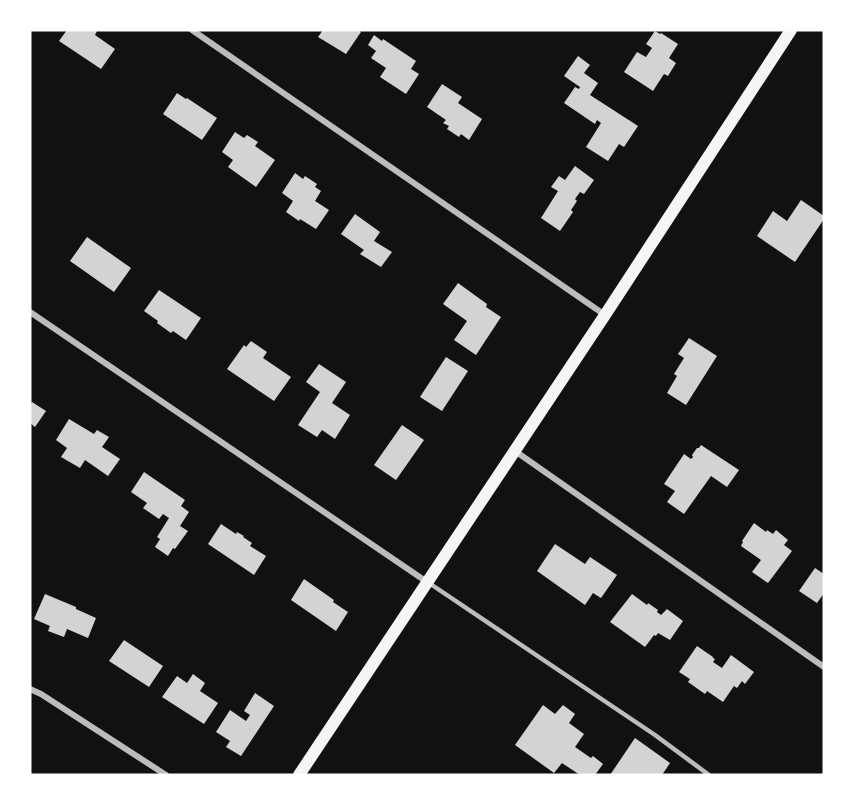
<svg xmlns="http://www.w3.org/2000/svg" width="854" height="805" viewBox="0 0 854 805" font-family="Georgia,serif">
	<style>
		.building { fill: #d3d3d3 }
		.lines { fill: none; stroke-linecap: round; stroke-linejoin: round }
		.service { stroke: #bcbcbc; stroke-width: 4.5 }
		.minor { stroke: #bcbcbc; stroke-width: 6 }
		.secondary { stroke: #f5f5f5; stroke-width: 12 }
	</style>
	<rect width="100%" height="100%" fill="#111"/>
	<path class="building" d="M67,30h28l2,1 -2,4 20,14 -14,20 -42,-28z
		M323,30h35l3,2 -15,22 -28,-17z
		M655,31l5,3 1,-1 17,11 -9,14 7,5 -8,13 -4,-2 -11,17 -29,-19 13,-20 9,5 6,-9 -6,-4z
		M374,35l8,6 1,-2 33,22 -5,8 8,5 -13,20 -26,-17 6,-9 -15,-10 5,-7 -8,-6z
		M578,56l12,9 -6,8 14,10 -8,12 48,31 -14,21 -5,-3 -11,17 -22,-14 15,-24 -4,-3 -2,4 -31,-21 11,-16 4,2 1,-2 -16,-11z
		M442,84l20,13 -4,6 24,16 -13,21 -8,-6 -2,3 -12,-8 2,-3 -6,-3 3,-3 -19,-13z
		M177,93l9,6 1,-1 30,20 -15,22 -39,-26z
		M235,132l9,6 3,-3 11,7 -3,4 20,14 -19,27 -28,-20 5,-7 -11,-8z
		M575,166l19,14 -10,14 -4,-2 -5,7 2,2 -6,9 2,2 -13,19 -19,-13 17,-27 -7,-4 8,-11 6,4z
		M295,173l8,6 2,-3 12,8 -2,3 6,4 -6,10 14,9 -13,19 -16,-10 -1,2 -13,-9 7,-11 -11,-8z
		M801,200l23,16v3l-29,43 -38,-26 16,-25 14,10z
		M355,214l25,18 -6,9 18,11 -11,15 -21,-13 4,-4 -23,-16z
		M87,237l44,31 -17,24 -44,-31z
		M458,283l29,21 -1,3 15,10 -25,38 -22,-15 13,-19 -24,-17z
		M159,290l42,28 -15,22 -13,-9 -2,2 -14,-10 1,-2 -14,-10z
		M689,338l28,18 -31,49 -19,-12 10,-17 -3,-2 10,-16 -6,-4z
		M251,341l16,11 -4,6 28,19 -17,24 -47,-32 17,-24 2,2z
		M446,357l22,14 -26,40 -22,-14z
		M319,364l27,18 -14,21 18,12 -15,24 -13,-9 -5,7 -19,-12 22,-33 -14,-10z
		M32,402l14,9 -11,16 -5,-4v-19z
		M69,419l25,15 3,-4 12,7 -7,10 18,12 -12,17 -23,-16 -5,8 -19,-11 6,-9 -11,-8z
		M402,425l22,15 -28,40 -22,-15z
		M701,445l38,25 -12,17 -16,-11 -27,38 -17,-12 8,-11 -11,-7 20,-30 7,5 2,-2 -1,-2 5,-7h2z
		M144,472l41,28 -4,6 8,6 -9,14 8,5 -13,18 -2,-1 -5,8 -13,-9 5,-8 -3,-2 12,-19 -6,-4 -4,5 -16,-11 4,-5 -16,-11z
		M754,523l12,9 1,-2 6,4 3,-4 12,10 -4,5 8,6 -24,32 -16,-11 9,-12 -20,-14 2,-4 -1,-1z
		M221,524l15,10 1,-2 7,4 -1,1 9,6 -2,3 16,10 -12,19 -46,-31z
		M555,544l30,20 5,-7 27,18 -16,23 -8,-5 -8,12 -48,-34z
		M815,568l9,6v19l-7,10 -18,-12z
		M304,579l30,21 -1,2 15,10 -12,19 -45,-31z
		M45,594l31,13v2l20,9 -8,20 -21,-9 -3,8 -16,-6 2,-5 -16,-7z
		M632,594l15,11 1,-2 10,7 -1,2 4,3 6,-6 16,12 -13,19 -12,-7 -2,3 -2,-1 -9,12 -35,-25z
		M124,640l39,26 -14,21 -40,-26z
		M697,646l16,11v1l2,1 -2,3 9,6 9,-13 23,17 -9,12 -3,-3 -5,7 -3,-2 -11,16 -16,-11 -2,3 -17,-12 2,-3 -11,-7z
		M193,674l12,9 -5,8 18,12 -14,21 -42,-27 15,-21 10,7z
		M255,693l19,13 -33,50 -15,-9 4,-6 -14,-9 14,-22 16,11 4,-6 -6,-4z
		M543,705l12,9 8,-9 12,9 -6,9 15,11 -9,13 16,11 2,-2 10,8 -8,11h-15l-18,-12 -8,10 -39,-28z
		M635,738l35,25 -8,12h-52z"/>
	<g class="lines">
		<path class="service" d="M429,583l226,152 54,40"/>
		<path class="minor" d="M192,30l413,285
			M30,312l397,270
			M515,451l309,216
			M30,689l11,5 125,81"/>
		<path class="secondary" d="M299,775l306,-460 186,-285"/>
	</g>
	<rect width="854" height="805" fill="none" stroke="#ffffff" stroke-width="63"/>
</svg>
